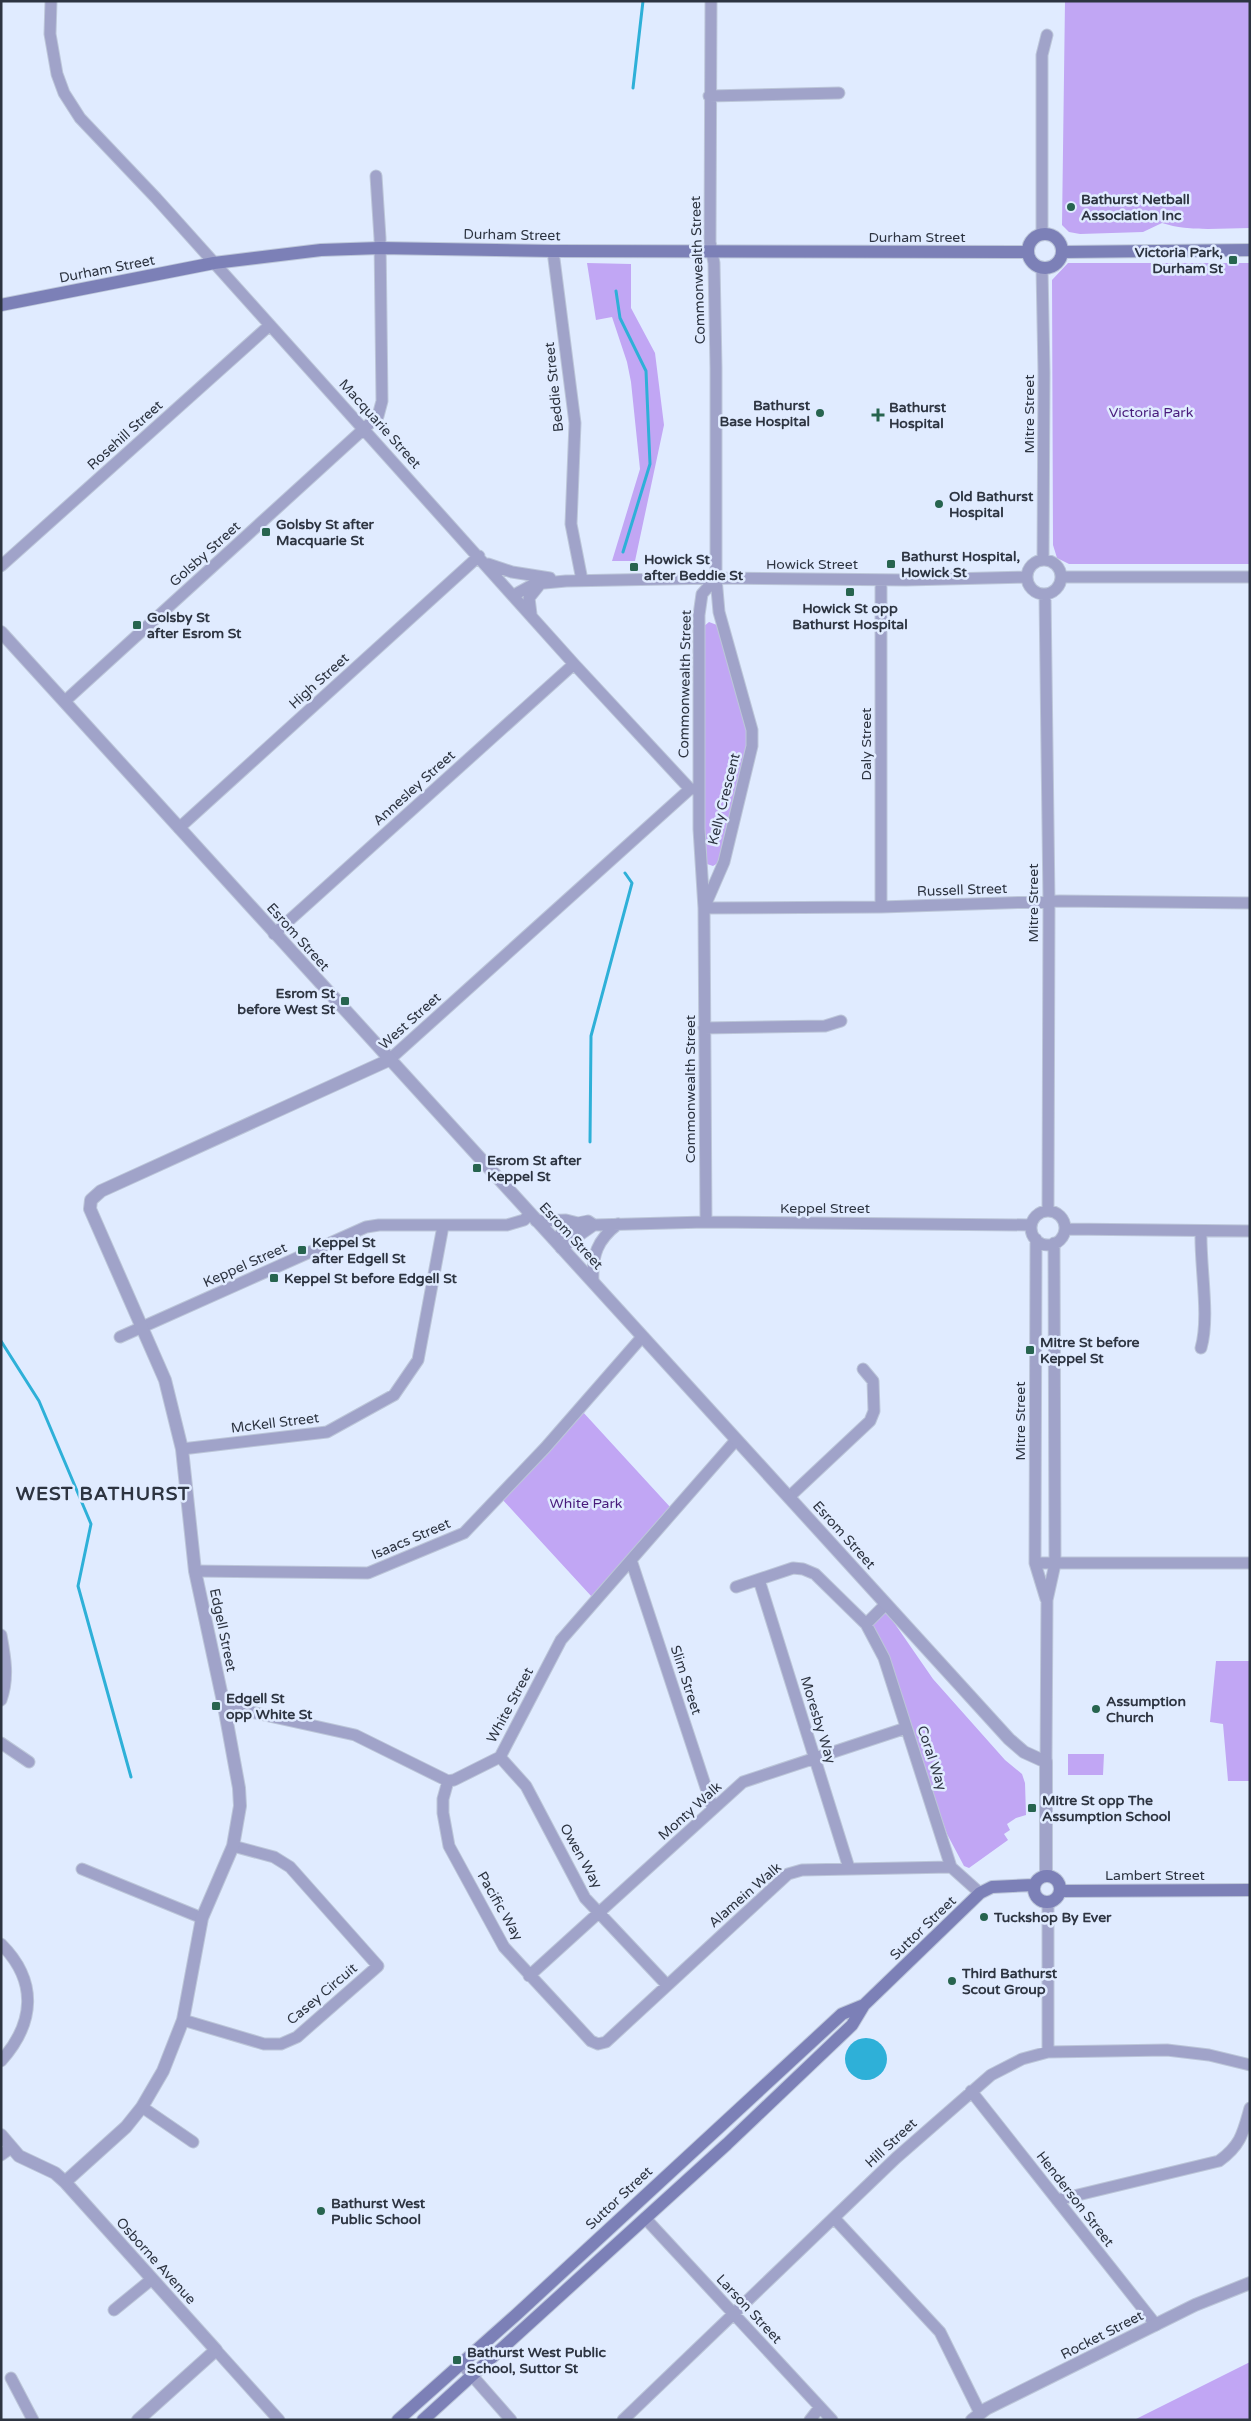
<svg xmlns="http://www.w3.org/2000/svg" width="1251" height="2421" viewBox="0 0 1251 2421" font-family="'Varela Round',sans-serif">
	<style>
		.green { fill: #c1a6f4 }
		.water { fill: #2eb0d8 }
		.lines { fill: none; stroke-linecap: round; stroke-linejoin: round }
		.stream { stroke: #2eb0d8; stroke-width: 3 }
		.minor-casing { stroke: #bcc6d9; stroke-width: 13 }
		.tertiary-casing { stroke: #bcc6d9; stroke-width: 14 }
		.secondary-casing { stroke: #bcc6d9; stroke-width: 14 }
		.minor { stroke: #a0a3c9; stroke-width: 11 }
		.tertiary { stroke: #a0a3c9; stroke-width: 12 }
		.secondary { stroke: #7c80b7; stroke-width: 12 }
		.poi-dot { fill: #27644f; stroke: #e0ebff; stroke-width: 2 }
		.labels { text-anchor: middle; dominant-baseline: central; stroke-width: 5; stroke-linejoin: round; paint-order: stroke }
		.poi-label { font-size: 14px; font-weight: bold; fill: #2d3441; stroke: #e0ebff; text-anchor: start }
		.street-label { font-size: 14px; fill: #2d3441; stroke: #e0ebff }
		.park-label { font-size: 14px; fill: #481b7b; stroke: #e0ebff }
		.district-label { font-size: 19px; font-weight: bold; letter-spacing: 1px; fill: #2d3441; stroke: #e0ebff }
	</style>
	<rect width="100%" height="100%" fill="#e0ebff"/>
	<path class="green" d="M1065,1h185v227c-29,0 -61,4 -88,-5l-19,9 -63,2 -11,-2 -7,-7z
		M587,263l44,1v44l24,45 9,72 -29,136h-23l28,-92 -9,-87 -4,-20 -15,-45 -16,3z
		M1068,263h182v301h-181l-12,-6 -4,-13 -1,-265z
		M709,622l8,3 29,102 2,17 -30,119 -5,3 -6,-2 -3,-5 -1,-232z
		M582,1411l89,97 -79,89 -91,-99z
		M886,1611l47,68 72,81 17,14 3,9 1,32 -10,3 -9,6 3,6 -6,4 4,6 -39,28 -5,-2 -17,-32 -68,-193 -11,-13z
		M1216,1661h34v120h-22l-5,-57 -13,-2z
		M1068,1754h36l-1,21h-35z
		M1250,2362v58h-116z"/>
	<path class="water" d="M845 2059a21 21 0 1 1 42 0a21 21 0 1 1-42 0Z"/>
	<g class="lines">
		<path class="stream" d="M633,88l10,-87
			M616,291l4,27 26,53 4,93 -27,88
			M590,1142l1,-106 41,-153 -7,-10
			M1,1341l38,60 52,123 -13,62 53,191"/>
		<defs>
			<path id="minor" d="M51,1l-1,33 7,40 7,19 16,25 76,80 418,466 116,125
				M709,96l130,-3
				M1042,234v-179l5,-20
				M553,251l22,172 -4,101 11,56
				M1042,268l2,105 -1,187
				M1027 577a17 17 0 1 1 34 0a17 17 0 1 1-34 0Z
				M488,564l24,8 38,6
				M1,566l269,-241
				M1062,577h188
				M881,580v327
				M514,595l20,-11 32,-3 150,-3 190,2 121,-3
				M1045,595l4,307 -1,309
				M531,614l-2,-16 12,-15
				M65,701l313,-285 4,-15 -2,-163 -4,-62
				M179,828l300,-272
				M704,908l20,-46 28,-116v-16l-33,-118 -3,-34v-210l-2,-105 -4,-21 1,-241
				M704,908l177,-1 179,-6 190,2
				M274,934l300,-270
				M704,1028l121,-2 16,-5
				M389,1060l301,-271h6
				M1031 1228a17 17 0 1 1 34 0a17 17 0 1 1-34 0Z
				M536,1221l30,-1 12,3
				M706,1222l-2,-314 -5,-79v-214l3,-21 14,-16
				M1065,1229l185,2
				M1201,1232c-1,35 9,85 0,116
				M554,1239l24,-16 10,-2 6,4 112,-3 325,3
				M1036,1239l-1,324 11,36
				M561,1248l33,-23
				M593,1282c-1,-27 4,-42 25,-58
				M120,1337l246,-110 13,-2h128l17,-5 6,-6
				M182,1449l145,-17 67,-37 24,-35 25,-134
				M789,1497l81,-76 4,-10 -1,-30 -10,-12
				M631,1560l82,249
				M1035,1563h215
				M195,1571l173,2 96,-40 81,-85 97,-111
				M759,1580l90,288
				M736,1587l57,-19 10,1 12,5 51,50 18,34 67,209 29,26
				M866,1624l20,-20
				M1,1635c4,22 8,43 0,65
				M224,1706l131,29 93,46 6,-1 46,-23 61,-117 175,-200
				M1,1743l28,19
				M500,1757l26,29 59,112 81,86
				M1046,1762l1,-162 8,-36 -1,-321
				M448,1781l-5,18v14l6,33 55,101 87,94 7,3 8,-2 182,-168 14,-4 149,-3
				M82,1869l120,49
				M1048,1903v149
				M1,1944c37,37 34,79 0,117
				M529,1976l214,-194 163,-54
				M183,2020l81,24h17l16,-7 81,-71 -88,-99 -16,-10 -41,-11
				M971,2091l185,234
				M142,2107l51,35
				M1,2155l10,-7
				M1057,2200l162,-39c22,-16 24,-28 31,-53
				M645,2218l187,202
				M834,2218l106,114 40,81
				M114,2310l38,-31
				M216,2350l63,70
				M461,2363l50,57
				M11,2378l22,42
				M623,2420l273,-262 95,-83 31,-16 26,-7 119,-2 42,5 41,10
				M810,2420l10,-13"/>
			<path id="tertiary" d="M1,632l1008,1107 15,13 22,10v114
				M1,2135l18,21 36,17 10,9 151,168 -78,70
				M65,2182l61,-55 16,-20 21,-36 20,-51 19,-102 31,-72 7,-40 -1,-18 -15,-82 -29,-135 -13,-122 -17,-69 -75,-171 1,-9 10,-9 288,-131
				M972,2420l14,-11 209,-104 55,-22"/>
			<path id="secondary" d="M1028 251a17 17 0 1 1 34 0a17 17 0 1 1-34 0Z
				M1062,252l188,-2
				M1,305l213,-42 107,-13 59,-2 173,3 474,1
				M1034 1889a13 13 0 1 1 26 0a13 13 0 1 1-26 0Z
				M1060,1891l190,-1
				M398,2420l119,-106 325,-300 22,-9
				M423,2420l304,-276 125,-119 12,-20 116,-112 12,-6 42,-2"/>
		</defs>
		<use href="#minor" class="minor-casing"/>
		<use href="#tertiary" class="tertiary-casing"/>
		<use href="#secondary" class="secondary-casing"/>
		<use href="#minor" class="minor"/>
		<use href="#tertiary" class="tertiary"/>
		<use href="#secondary" class="secondary"/>
	</g>
	<g class="poi-dot">
		<circle cx="1071" cy="207" r="5"/>
		<rect x="1228" y="255" width="10" height="10" rx="2.5"/>
		<circle cx="820" cy="413" r="5"/>
		<path d="M875.5 407.5h5v5h5v5h-5v5h-5v-5h-5v-5h5z"/>
		<circle cx="939" cy="504" r="5"/>
		<rect x="261" y="527" width="10" height="10" rx="2.5"/>
		<rect x="886" y="559" width="10" height="10" rx="2.5"/>
		<rect x="629" y="562" width="10" height="10" rx="2.5"/>
		<rect x="845" y="587" width="10" height="10" rx="2.5"/>
		<rect x="132" y="620" width="10" height="10" rx="2.5"/>
		<rect x="340" y="996" width="10" height="10" rx="2.5"/>
		<rect x="472" y="1163" width="10" height="10" rx="2.5"/>
		<rect x="297" y="1245" width="10" height="10" rx="2.5"/>
		<rect x="269" y="1273" width="10" height="10" rx="2.5"/>
		<rect x="1025" y="1345" width="10" height="10" rx="2.5"/>
		<rect x="211" y="1701" width="10" height="10" rx="2.5"/>
		<circle cx="1096" cy="1709" r="5"/>
		<rect x="1027" y="1803" width="10" height="10" rx="2.5"/>
		<circle cx="984" cy="1917" r="5"/>
		<circle cx="952" cy="1981" r="5"/>
		<circle cx="321" cy="2211" r="5"/>
		<rect x="452" y="2355" width="10" height="10" rx="2.5"/>
	</g>
	<g class="labels">
		<g class="poi-label">
			<text x="1081" y="199">Bathurst Netball<tspan x="1081" dy="16">Association Inc</tspan></text>
			<text x="1223" y="252" text-anchor="end">Victoria Park,<tspan x="1223" dy="16">Durham St</tspan></text>
			<text x="810" y="405" text-anchor="end">Bathurst<tspan x="810" dy="16">Base Hospital</tspan></text>
			<text x="889" y="407">Bathurst<tspan x="889" dy="16">Hospital</tspan></text>
			<text x="949" y="496">Old Bathurst<tspan x="949" dy="16">Hospital</tspan></text>
			<text x="276" y="524">Golsby St after<tspan x="276" dy="16">Macquarie St</tspan></text>
			<text x="901" y="556">Bathurst Hospital,<tspan x="901" dy="16">Howick St</tspan></text>
			<text x="644" y="559">Howick St<tspan x="644" dy="16">after Beddie St</tspan></text>
			<text x="850" y="608" text-anchor="middle">Howick St opp<tspan x="850" dy="16">Bathurst Hospital</tspan></text>
			<text x="147" y="617">Golsby St<tspan x="147" dy="16">after Esrom St</tspan></text>
			<text x="335" y="993" text-anchor="end">Esrom St<tspan x="335" dy="16">before West St</tspan></text>
			<text x="487" y="1160">Esrom St after<tspan x="487" dy="16">Keppel St</tspan></text>
			<text x="312" y="1242">Keppel St<tspan x="312" dy="16">after Edgell St</tspan></text>
			<text x="284" y="1278">Keppel St before Edgell St</text>
			<text x="1040" y="1342">Mitre St before<tspan x="1040" dy="16">Keppel St</tspan></text>
			<text x="226" y="1698">Edgell St<tspan x="226" dy="16">opp White St</tspan></text>
			<text x="1106" y="1701">Assumption<tspan x="1106" dy="16">Church</tspan></text>
			<text x="1042" y="1800">Mitre St opp The<tspan x="1042" dy="16">Assumption School</tspan></text>
			<text x="994" y="1917">Tuckshop By Ever</text>
			<text x="962" y="1973">Third Bathurst<tspan x="962" dy="16">Scout Group</tspan></text>
			<text x="331" y="2203">Bathurst West<tspan x="331" dy="16">Public School</tspan></text>
			<text x="467" y="2352">Bathurst West Public<tspan x="467" dy="16">School, Suttor St</tspan></text>
		</g>
		<g class="street-label">
			<text transform="translate(512 235) rotate(1)">Durham Street</text>
			<text x="917" y="237">Durham Street</text>
			<text transform="translate(107 269) rotate(-11)">Durham Street</text>
			<text transform="translate(698 270) rotate(-92)">Commonwealth Street</text>
			<text transform="translate(554 387) rotate(-96)">Beddie Street</text>
			<text transform="translate(1029 414) rotate(-90)">Mitre Street</text>
			<text transform="translate(380 424) rotate(48)">Macquarie Street</text>
			<text transform="translate(125 435) rotate(-42)">Rosehill Street</text>
			<text transform="translate(205 554) rotate(-42)">Golsby Street</text>
			<text x="812" y="564">Howick Street</text>
			<text transform="translate(319 681) rotate(-42)">High Street</text>
			<text transform="translate(685 684) rotate(-89)">Commonwealth Street</text>
			<text transform="translate(866 744) rotate(-90)">Daly Street</text>
			<text transform="translate(414 788) rotate(-42)">Annesley Street</text>
			<text transform="translate(724 799) rotate(-76)">Kelly Crescent</text>
			<text transform="translate(962 890) rotate(-2)">Russell Street</text>
			<text transform="translate(1033 903) rotate(-90)">Mitre Street</text>
			<text transform="translate(298 937) rotate(48)">Esrom Street</text>
			<text transform="translate(410 1021) rotate(-42)">West Street</text>
			<text transform="translate(690 1089) rotate(-90)">Commonwealth Street</text>
			<text x="825" y="1208">Keppel Street</text>
			<text transform="translate(571 1236) rotate(47)">Esrom Street</text>
			<text transform="translate(245 1265) rotate(-24)">Keppel Street</text>
			<text transform="translate(1020 1421) rotate(-90)">Mitre Street</text>
			<text transform="translate(275 1423) rotate(-7)">McKell Street</text>
			<text transform="translate(844 1535) rotate(48)">Esrom Street</text>
			<text transform="translate(411 1539) rotate(-23)">Isaacs Street</text>
			<text transform="translate(223 1630) rotate(78)">Edgell Street</text>
			<text transform="translate(686 1680) rotate(72)">Slim Street</text>
			<text transform="translate(510 1705) rotate(-62)">White Street</text>
			<text transform="translate(818 1720) rotate(73)">Moresby Way</text>
			<text transform="translate(932 1758) rotate(72)">Coral Way</text>
			<text transform="translate(690 1811) rotate(-42)">Monty Walk</text>
			<text transform="translate(581 1856) rotate(61)">Owen Way</text>
			<text x="1155" y="1875">Lambert Street</text>
			<text transform="translate(745 1895) rotate(-41)">Alamein Walk</text>
			<text transform="translate(500 1906) rotate(60)">Pacific Way</text>
			<text transform="translate(923 1928) rotate(-44)">Suttor Street</text>
			<text transform="translate(322 1994) rotate(-40)">Casey Circuit</text>
			<text transform="translate(891 2143) rotate(-43)">Hill Street</text>
			<text transform="translate(619 2198) rotate(-43)">Suttor Street</text>
			<text transform="translate(1075 2199) rotate(52)">Henderson Street</text>
			<text transform="translate(156 2261) rotate(48)">Osborne Avenue</text>
			<text transform="translate(749 2309) rotate(47)">Larson Street</text>
			<text transform="translate(1102 2335) rotate(-27)">Rocket Street</text>
		</g>
		<g class="park-label">
			<text x="1151" y="412">Victoria Park</text>
			<text x="586" y="1503">White Park</text>
		</g>
		<g class="district-label">
			<text x="103" y="1494">WEST BATHURST</text>
		</g>
	</g>
	<rect width="1251" height="2421" fill="none" stroke="#2d3441" stroke-width="5"/>
</svg>
